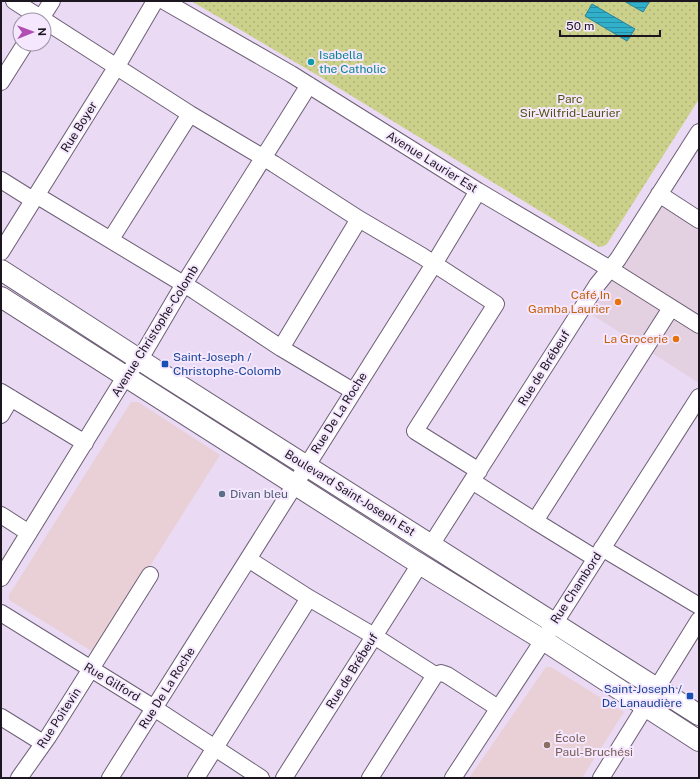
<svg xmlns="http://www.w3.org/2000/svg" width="700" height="779" viewBox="0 0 700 779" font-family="'Public Sans',sans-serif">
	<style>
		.commercial { fill: #e3d0e1 }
		.education { fill: #e9cfd6 }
		.park { fill: url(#park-dots) }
		.water { fill: url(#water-rules); stroke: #2a8297 }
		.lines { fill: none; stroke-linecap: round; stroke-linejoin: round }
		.minor-casing { stroke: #6d5f76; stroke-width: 18 }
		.major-casing { stroke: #6d5f76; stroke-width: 22 }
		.minor { stroke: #fff; stroke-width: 16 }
		.major { stroke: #fff; stroke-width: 20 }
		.culture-dot { fill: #0f9aa8; stroke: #f5e8fe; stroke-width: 1.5 }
		.food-dot { fill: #e8710a; stroke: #f5e8fe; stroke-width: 1.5 }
		.transit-dot { fill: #1a4fb4; stroke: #f5e8fe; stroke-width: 1.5 }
		.service-dot { fill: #5c6f8a; stroke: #f5e8fe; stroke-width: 1.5 }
		.education-dot { fill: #8d6e63; stroke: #f5e8fe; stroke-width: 1.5 }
		.labels { text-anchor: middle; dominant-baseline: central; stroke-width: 4; stroke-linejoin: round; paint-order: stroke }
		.culture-label { font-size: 12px; fill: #0d838f; stroke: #f5e8fe; text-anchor: start }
		.park-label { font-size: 12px; fill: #4f5311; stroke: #f5e8fe }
		.street-label { font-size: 12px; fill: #1b161f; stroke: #f5e8fe }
		.food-label { font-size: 12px; fill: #c56008; stroke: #f5e8fe; text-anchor: end }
		.transit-label { font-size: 12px; fill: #164399; stroke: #f5e8fe; text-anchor: start }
		.service-label { font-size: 12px; fill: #4e5e75; stroke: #f5e8fe; text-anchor: start }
		.education-label { font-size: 12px; fill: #785e54; stroke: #f5e8fe; text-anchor: start }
	</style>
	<defs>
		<pattern id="park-dots" width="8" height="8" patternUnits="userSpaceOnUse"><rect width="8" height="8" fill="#cbd18a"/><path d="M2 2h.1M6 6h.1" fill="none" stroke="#aeb377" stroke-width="1.8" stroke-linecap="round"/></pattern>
		<pattern id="water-rules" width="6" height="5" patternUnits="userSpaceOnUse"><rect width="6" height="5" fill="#30b0ca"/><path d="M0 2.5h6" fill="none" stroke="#288ea3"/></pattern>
	</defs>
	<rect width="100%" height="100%" fill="#eadaf4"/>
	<path class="commercial" d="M665,196l34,19v168l-108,-69z"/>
	<path class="education" d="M131,402h7l82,53 -125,198 -86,-53v-5z
		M546,667h5l73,45 -42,66h-113z"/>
	<path class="park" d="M191,1h508v98l-92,145 -3,2 -5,1 -280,-171z"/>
	<path class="water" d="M624,1h26l-7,11z
		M592,4l43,25 -8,12 -42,-25z"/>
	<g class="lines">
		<defs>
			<path id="minor" d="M14,1l176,113 84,50 85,55
				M164,1l127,73 187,117 132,78 89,56
				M40,20l12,-19
				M1,82l24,-38
				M1,180l32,20
				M659,194l40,26
				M36,195l159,96 86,57
				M111,239l79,-125
				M1,252l116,-186 38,-65
				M353,391l-72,-43 78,-129 63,37 74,48 -81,127 64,40
				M1,392l84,51
				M1,415l10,-17
				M472,481l63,40 136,-213
				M1,515l28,18
				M535,521l60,37
				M431,545l166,-260 21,-26 81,-127
				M602,548l97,58
				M248,559l61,39 65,38 61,39
				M1,578l124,-201 15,-18 44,-75 125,-199
				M1,613l153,95 107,70
				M1,717l42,26
				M19,778l29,-41 102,-162
				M110,778l324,-514 44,-73
				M196,778l113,-180
				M284,778l136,-214
				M370,778l65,-103 6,-2 6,2 51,33
				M453,778l108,-165 138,-216
				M601,778l98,-158"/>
			<path id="major" d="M1,270l153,99 545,346
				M1,297l409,261 133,82 156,101"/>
		</defs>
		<use href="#minor" class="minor-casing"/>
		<use href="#major" class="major-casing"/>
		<use href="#minor" class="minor"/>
		<use href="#major" class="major"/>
	</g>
	<circle class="culture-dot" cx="311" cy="62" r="4"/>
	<g class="food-dot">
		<circle cx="618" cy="302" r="4"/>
		<circle cx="676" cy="339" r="4"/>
	</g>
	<g class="transit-dot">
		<rect x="161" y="360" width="8" height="8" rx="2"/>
		<rect x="686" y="692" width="8" height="8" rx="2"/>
	</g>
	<circle class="service-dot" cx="222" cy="494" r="4"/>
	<circle class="education-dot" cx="547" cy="745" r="4"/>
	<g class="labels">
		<g class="culture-label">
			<text x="319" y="55">Isabella<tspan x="319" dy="14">the Catholic</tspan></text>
		</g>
		<g class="park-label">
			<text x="570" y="99">Parc<tspan x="570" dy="14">Sir-Wilfrid-Laurier</tspan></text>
		</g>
		<g class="street-label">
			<text transform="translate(79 127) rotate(-58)">Rue Boyer</text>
			<text transform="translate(432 162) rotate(32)">Avenue Laurier Est</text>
			<text transform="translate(155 331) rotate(-58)">Avenue Christophe-Colomb</text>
			<text transform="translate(544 368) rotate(-58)">Rue de Brébeuf</text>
			<text transform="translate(339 413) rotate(-58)">Rue De La Roche</text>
			<text transform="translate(350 493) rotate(32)">Boulevard Saint-Joseph Est</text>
			<text transform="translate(576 588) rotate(-57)">Rue Chambord</text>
			<text transform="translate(352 671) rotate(-58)">Rue de Brébeuf</text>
			<text transform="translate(112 682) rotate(31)">Rue Gilford</text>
			<text transform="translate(167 688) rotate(-58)">Rue De La Roche</text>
			<text transform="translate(59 718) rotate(-57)">Rue Poitevin</text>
		</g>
		<g class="food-label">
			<text x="610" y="295">Café In<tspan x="610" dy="14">Gamba Laurier</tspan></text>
			<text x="668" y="339">La Grocerie</text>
		</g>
		<g class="transit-label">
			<text x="173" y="357">Saint-Joseph /<tspan x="173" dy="14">Christophe-Colomb</tspan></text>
			<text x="682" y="689" text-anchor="end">Saint-Joseph /<tspan x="682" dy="14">De Lanaudière</tspan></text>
		</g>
		<g class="service-label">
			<text x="230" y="494">Divan bleu</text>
		</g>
		<g class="education-label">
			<text x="555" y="738">École<tspan x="555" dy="14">Paul-Bruchési</tspan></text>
		</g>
	</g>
	<rect width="700" height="779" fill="none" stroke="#1b161f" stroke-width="4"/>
	<g transform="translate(32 32) rotate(89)"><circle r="19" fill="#f5e8fe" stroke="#9e94a5"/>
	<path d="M0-3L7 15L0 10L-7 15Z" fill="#b24eb3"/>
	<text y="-6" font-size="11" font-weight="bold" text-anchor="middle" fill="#1b161f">N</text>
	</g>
	<path d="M560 30v6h100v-6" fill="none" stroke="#1b161f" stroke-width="2"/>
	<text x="566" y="30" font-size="12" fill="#1b161f" stroke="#f5e8fe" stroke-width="3" paint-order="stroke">50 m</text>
</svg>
